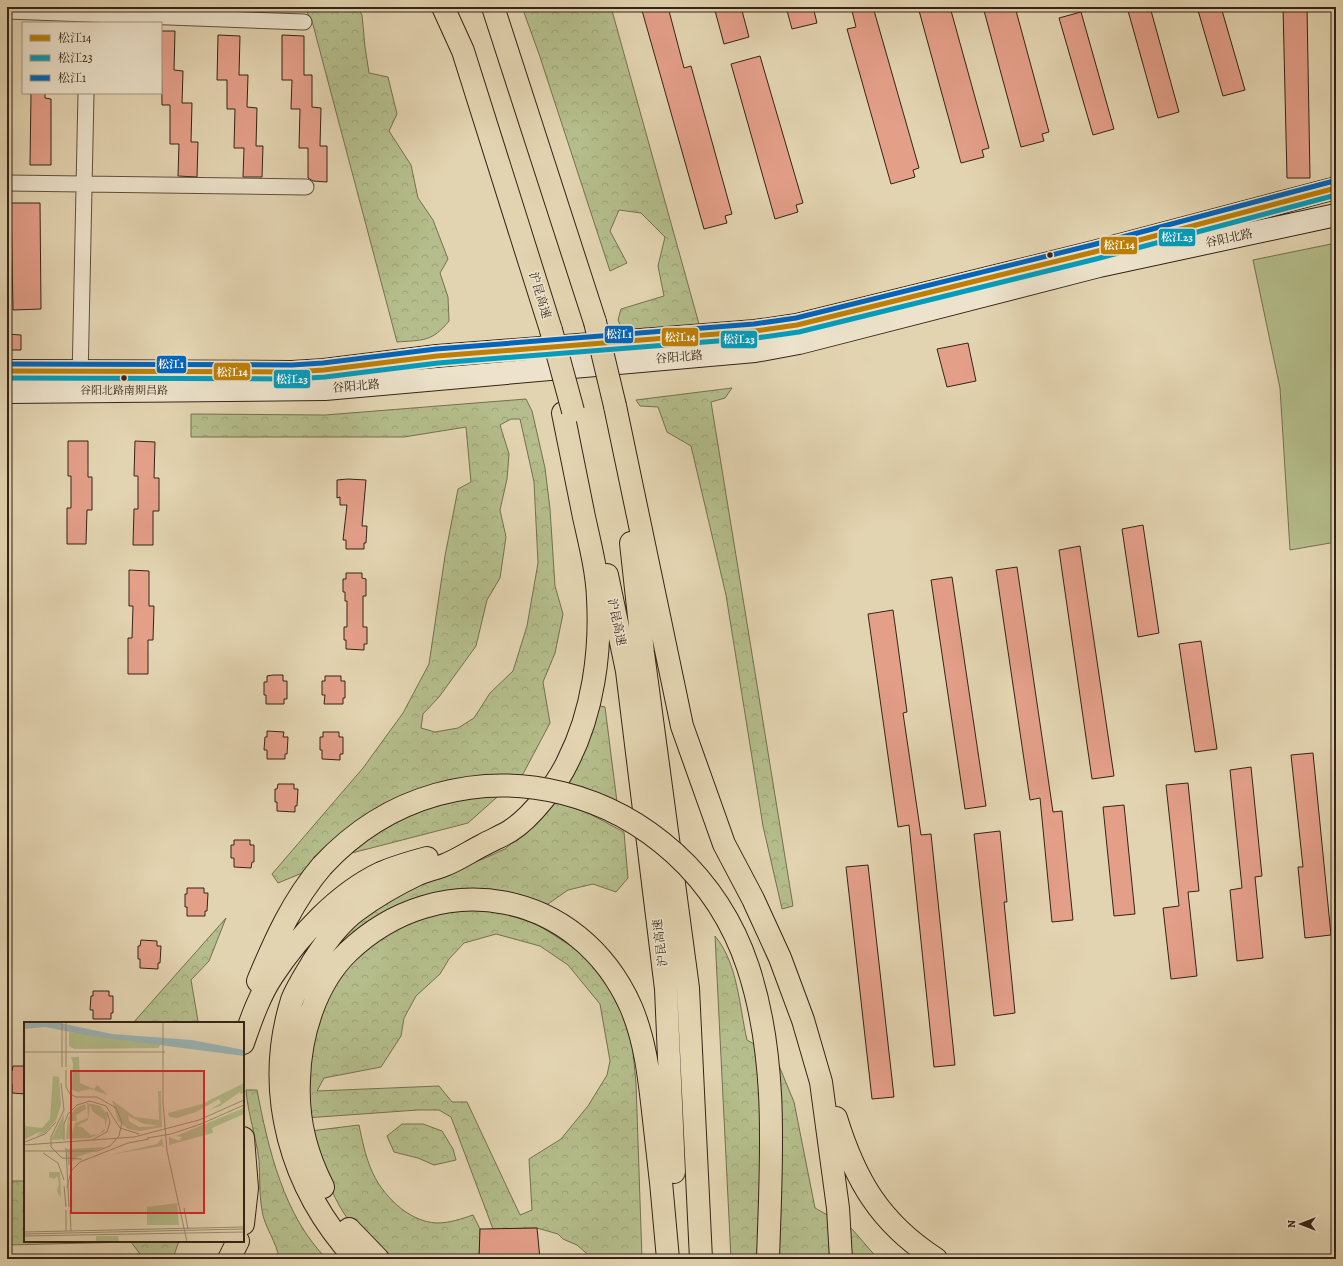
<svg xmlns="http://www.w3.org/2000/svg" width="1343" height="1266" viewBox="0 0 1343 1266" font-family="Alegreya,'Noto Serif SC',serif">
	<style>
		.forest { fill: url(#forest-crowns); stroke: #747050; fill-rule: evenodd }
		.park { fill: #b4bd8b; stroke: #747050 }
		.building { fill: #e49f89; stroke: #352416 }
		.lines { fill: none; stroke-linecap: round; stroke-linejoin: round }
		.street-casing { stroke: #60503d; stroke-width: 17 }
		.secondary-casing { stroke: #352416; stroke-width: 24 }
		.highway-casing { stroke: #352416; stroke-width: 24 }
		.street { stroke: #ede3cc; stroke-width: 15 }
		.secondary { stroke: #ede3cc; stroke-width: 22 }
		.highway { stroke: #e3d4b1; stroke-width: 22 }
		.highway-bridge-casing { stroke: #352416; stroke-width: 24; stroke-linecap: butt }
		.highway-bridge { stroke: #e3d4b1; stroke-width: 22 }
		.bus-1-casing { stroke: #ede3cc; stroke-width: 8 }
		.bus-2-casing { stroke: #ede3cc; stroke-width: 8 }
		.bus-3-casing { stroke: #ede3cc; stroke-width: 8 }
		.bus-1 { stroke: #bd7f07; stroke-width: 5 }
		.bus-2 { stroke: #059cbc; stroke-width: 5 }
		.bus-3 { stroke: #0065bd; stroke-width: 5 }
		.bus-dot { fill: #352416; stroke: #ede3cc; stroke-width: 1.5 }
		.labels { text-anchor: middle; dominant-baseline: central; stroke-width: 3; stroke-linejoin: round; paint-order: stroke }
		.bus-label { font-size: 11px; fill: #352416; stroke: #ede3cc }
		.street-label { font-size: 12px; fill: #352416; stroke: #ede3cc }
		.inset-road { fill: none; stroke: #9d8e73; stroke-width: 1 }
		.view { fill: #d62828; fill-opacity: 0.15; stroke: #d62828; stroke-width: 2 }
		.inset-edge { fill: none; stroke: #352416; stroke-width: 2 }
		.line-badge { stroke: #ede3cc; stroke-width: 1.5 }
		.badge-label { font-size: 11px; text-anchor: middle; font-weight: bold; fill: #fff }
	</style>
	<defs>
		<pattern id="forest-crowns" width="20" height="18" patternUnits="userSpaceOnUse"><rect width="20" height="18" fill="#b4bd8b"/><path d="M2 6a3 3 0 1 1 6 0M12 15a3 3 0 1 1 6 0" fill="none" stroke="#9ba277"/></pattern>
	</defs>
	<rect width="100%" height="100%" fill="#e3d4b1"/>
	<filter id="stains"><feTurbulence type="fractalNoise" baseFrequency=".005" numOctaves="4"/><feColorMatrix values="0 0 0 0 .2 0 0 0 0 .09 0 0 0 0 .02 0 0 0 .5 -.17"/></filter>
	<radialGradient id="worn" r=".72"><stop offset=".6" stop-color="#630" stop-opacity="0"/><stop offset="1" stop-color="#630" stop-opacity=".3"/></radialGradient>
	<path class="forest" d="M304,7h53l5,8 3,32 4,26 19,4 9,37 -8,17 22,34 7,33 15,22 15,39 -8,14 8,24 1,24c-17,21 -26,19 -52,21l-85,-321z
		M522,7h89l88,317 -2,8 -70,9 -9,-21 3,-11 43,-13 -6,-30 7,-29 -24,-24 -22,-3 -9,21 17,32 -17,8 -71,-217z
		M732,388l-7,10 -14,4 82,504 -11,3 -19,-83 -37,-231 -35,-149 -24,-14 -9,-25 -18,-1 -4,-6z
		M526,399l6,12 13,57 5,41 5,77 8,28 -8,39 -12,29 7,41 -27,51 -55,49 -120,31 -70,29 -6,-9 91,-106 40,-55 26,-49 16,-108 13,-67 13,-7 -5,-55 -62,10h-213v-23l134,1zM511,419h9l14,63 4,81 -11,63 -14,45 -23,22 -16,25 -16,10 -23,4 -14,-4 2,-14 16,-17 37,-51 11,-46 13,-22 6,-41 -6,-27 7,-31 2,-25 -9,-29z
		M596,705l9,2 12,95 -34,-15 -18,-4z
		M558,803l28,9 38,20 4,46 -12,14 -23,-8 -25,6 -23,16 -49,-14 -131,37 -39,23 35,-39 80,-40 42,-14 22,-10 22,-20 20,-25z
		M459,909h27l43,10 50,32 35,38 18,53 4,41 6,176h-49l-16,-14 -14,-6 -5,-5 -21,-6 -44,1 -42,-112 -12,-7h-21l-113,8 9,-105 45,-60 58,-37zM496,934l44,12 28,19 32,39 10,57 -3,14 -19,31 -27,33 -32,20 3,51 -12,5 -53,-113h-15l-13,-16 -122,5 7,-13 57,-11 20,-31 3,-18 12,-22 24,-22 9,-15 15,-16z
		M226,918l-17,43 -18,19 7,41 -1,2h-64z
		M715,936c23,28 24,69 32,104l28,16 19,46 21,106 37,21 26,30h-147z
		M246,1090h11c11,58 27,127 70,169h-48c-2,-17 -15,-32 -17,-49 -3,-17 -2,-33 -3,-50 -3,-23 -11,-46 -13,-70z
		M402,1124h21l19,7 11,18 3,11 -22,5 -16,-7 -24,-6 -7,-16z
		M359,1125c3,14 6,30 12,44 10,25 37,53 66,54 13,0 24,-4 36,-8l7,14 -1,30h-95c-12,-13 -26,-26 -37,-41 -18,-26 -27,-58 -37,-87z
		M7,1181h18v60h154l-6,17h-30l-12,-16 -124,3z"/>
	<path class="park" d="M1336,243v299l-46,8 -10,-162 -27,-128z"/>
	<path class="building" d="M641,7h27l16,61 7,-2 41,148 -7,2 2,7 -23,6z
		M714,7h27l8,30 -25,7z
		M786,7h27l4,16 -25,6z
		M851,7h22l46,161 -6,2 2,7 -24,7 -44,-155 9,-2z
		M918,7h32l39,141 -7,2 2,7 -23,6z
		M983,7h32l34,125 -7,2 2,7 -23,6z
		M1127,7h23l29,105 -21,6z
		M1197,7h24l24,83 -22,6z
		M1283,7h24l3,171h-23z
		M1081,12l33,117 -21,6 -34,-117z
		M161,31h14l-1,39 9,1 -1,32h10l-1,39h7l-1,35 -19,-1 1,-32h-9v-39h-8z
		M218,35l22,1 -1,39h9l-1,32 10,1 -1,38h7l-1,31h-19l1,-29h-10l1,-39h-8v-29h-10z
		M282,35l22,1v39h8v32l9,1 -1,38h7v36l-14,-1 -5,-3v-30h-9l1,-39h-9l1,-29h-10z
		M760,56l43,147 -7,2 2,7 -23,7 -44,-155z
		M31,93h14v5l6,1v66h-21z
		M11,203h29l1,106 -28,1z
		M7,334l14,1v15h-14z
		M968,343l8,38 -29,6 -10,-38z
		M68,441h20v36h4v33h-5l-1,34h-19v-36h4v-32h-3z
		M135,441l20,1 -1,36h5v33h-6v34h-20l1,-36h4v-33h-4z
		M348,479l18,1 -4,46h5l-1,17h-2v6h-18v-9h-3l4,-35h-7v-8l-3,1v-18z
		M1143,525l16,108 -21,4 -16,-108z
		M1080,546l34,230 -22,3 -33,-229z
		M1017,567l36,245 9,-1 11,109 -21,2 -12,-124 -10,2 -34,-230z
		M129,570l20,1v35h5l-1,34h-5v34h-20v-36h4l1,-32h-4z
		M346,573h16v5l4,1v17h-3v31h4v17h-3v6l-18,-1v-9h-2v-13h3v-26h-2v-9h-2v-13h3z
		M952,577l34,229 -21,3 -34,-229z
		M893,610l14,102 -4,1 18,122 10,-1 24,231 -21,2 -25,-242 -11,2 -30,-213z
		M1201,641l16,108 -22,3 -16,-108z
		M273,675h10v6h4v18h-3v5h-18v-9h-2v-13h3v-6z
		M325,676h16v5h4v17h-2v6h-19l1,-9h-3v-14h3z
		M267,731l17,1 -1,5h5l-1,17h-2v5h-18v-9h-3l1,-13h2z
		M323,732h16v5h4v17h-3v6l-18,-1v-9h-2v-13h3z
		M1313,753l18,182 -26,3 -7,-71h5l-12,-112z
		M1251,767l11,109 -7,1 8,81 -26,3 -7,-71 12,-2 -12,-118z
		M1188,783l11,108 -11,1 9,84 -26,3 -8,-71 16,-2 -13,-121z
		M278,784h16v5h4l-1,17h-2v6l-18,-1v-9h-2v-13h2z
		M1124,805l11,109 -21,2 -11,-109z
		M1000,831l7,71h-3l11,111 -21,3 -20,-182z
		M234,840h16v5h4v17h-2l-1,6 -17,-1v-9h-3v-13h3z
		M868,865l26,232 -22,2 -26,-232z
		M187,888h17v5h4l-1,18h-2v5h-18v-9h-2v-13h2z
		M141,940l16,1v5h4l-1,17h-2v6l-18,-1v-9h-2v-13h2z
		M93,991h16v5h4v17h-2v6h-18v-9h-3l1,-14h2z
		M13,1066h12v28l-13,-1v-9h-2v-13h2z
		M537,1228l3,31h-61l1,-30z"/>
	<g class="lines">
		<defs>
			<path id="street" d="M7,11l297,11
				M7,183l299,4
				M80,380l6,-287"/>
			<path id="secondary" d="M7,371l285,1 32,-2 113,-14 318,-25 42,-6 297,-73 242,-64
				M7,392l318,-3 430,-38 44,-8 300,-77 237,-51"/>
			<path id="highway" d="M443,7l20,44 88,279
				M493,7l102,315
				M615,406l67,320 42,118 29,55 27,59 23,62 18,62 17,126 3,51
				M631,543l12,110 45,335 13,271
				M607,575l20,96 39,318 8,183
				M258,981c17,-41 35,-81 64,-115
				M243,1043c8,-23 16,-47 30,-68 26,-39 64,-81 108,-102 14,-6 31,-11 46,-15
				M836,1118c19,62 44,105 100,141
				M243,1138l4,50 -4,36
				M323,1187c-17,-33 -26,-70 -24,-107 1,-44 16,-96 49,-128 92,-88 231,-62 283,55 14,33 18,68 22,104 6,49 11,98 15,148
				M349,1229l29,30
				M229,1259l9,-18
				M356,1259c-65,-70 -93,-166 -64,-259 5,-13 15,-28 22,-40 12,-18 25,-37 43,-50 19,-14 40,-26 61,-36 10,-4 20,-6 29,-10 12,-5 24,-13 36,-19 9,-5 19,-9 27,-14 21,-13 48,-48 58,-70 25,-49 33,-109 30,-163 -1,-27 -8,-54 -14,-81 -7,-34 -14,-69 -21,-104"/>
		</defs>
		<use href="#street" class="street-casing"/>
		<use href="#secondary" class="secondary-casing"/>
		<use href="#highway" class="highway-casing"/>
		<use href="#street" class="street"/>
		<use href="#secondary" class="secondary"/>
		<use href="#highway" class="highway"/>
		<defs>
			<path id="highway-bridge" d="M595,322l20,84
				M551,330l22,81
				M322,866c135,-146 365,-82 426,101 31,94 23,195 20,292"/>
		</defs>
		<use href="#highway-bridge" class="highway-bridge-casing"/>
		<use href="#highway-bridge" class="highway-bridge"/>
		<defs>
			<path id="bus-1" d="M7,371l285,1 32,-2 113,-14 318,-25 42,-6 297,-73 242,-64"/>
			<path id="bus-2" d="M7,378l285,1 33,-2 113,-14 318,-25 43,-6 297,-73 240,-64"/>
			<path id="bus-3" d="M7,364l285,1 31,-2 113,-14 318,-25 42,-6 296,-73 242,-64"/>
		</defs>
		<use href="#bus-1" class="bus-1-casing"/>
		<use href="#bus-2" class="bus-2-casing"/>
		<use href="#bus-3" class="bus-3-casing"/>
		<use href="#bus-1" class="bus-1"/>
		<use href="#bus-2" class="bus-2"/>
		<use href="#bus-3" class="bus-3"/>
	</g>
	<g class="bus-dot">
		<circle cx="1050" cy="255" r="3.5"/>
		<circle cx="124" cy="378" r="3.5"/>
	</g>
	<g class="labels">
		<g class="bus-label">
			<text x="124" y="390">谷阳北路南期昌路</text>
		</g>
		<g class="street-label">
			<text transform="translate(1229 238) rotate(-12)">谷阳北路</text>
			<text transform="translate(540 295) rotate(73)">沪昆高速</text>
			<text transform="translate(679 357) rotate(-5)">谷阳北路</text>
			<text transform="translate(356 386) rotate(-5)">谷阳北路</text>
			<text transform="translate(617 622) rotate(78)">沪昆高速</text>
			<text transform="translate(660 943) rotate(-97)">沪昆高速</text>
		</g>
	</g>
	<g transform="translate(24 1022)">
		<rect width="220" height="220" fill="#e3d4b1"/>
		<path d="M47,35h8l1,26 14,6 3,-4 11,10 -18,-6 -12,3 -6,-2 1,-27zM29,54l6,1 2,28 -5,15 -11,13 -9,3 6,-4 -5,1 -13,7v-14l18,2 8,-9zM220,61v10l-3,1 -1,-2 -20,14 -11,4 12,-7 -2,-4 -23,13 -19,6 -8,-1 -1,-4 34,-9zM134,69h3l1,36 -22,4 -12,-2 -10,-8 -6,-21 23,17 24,3zM104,94l16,8 16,2 -21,1 -10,-6zM63,81l13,3 8,9 -4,17 -14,6 -24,1 2,-21 8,-10 9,-4 1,5 -10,6 1,6h-8l3,13 3,-11 13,-5zM66,83l2,6 13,9v8l-6,6 -8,1 -9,-8 -5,-1 11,-6zM220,86v6l-32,14 1,5 -44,12v-8l10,4 3,-4 -6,-1zM40,92l-1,25 -12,1zM138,116l2,10 -2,-2 -53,9 48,-11zM82,125l-29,10 -9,9 -1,-17zM25,150h11l1,26 -4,-7 2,-8 -2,-7 -3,3 -5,-2z" fill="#b4bd8b" fill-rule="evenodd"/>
		<path d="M45,10l91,12v2l-2,2 -84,1 -5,-3zM153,181l2,22h-32v-18zM72,214h22l1,6h-30l7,-1z" fill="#b4bd8b"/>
		<path d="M31,0l57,12 80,6 52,10v6l-153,-20 -46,-9 -21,2v-6z" fill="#9ab5b7"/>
		<path class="inset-road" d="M42,0v30M139,0v80l4,49 20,91M0,30h141M38,30v-30M38,30v15M42,45v-15M37,61l3,27 -13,27v10l11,11 20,1M123,116l24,-4 30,-10 43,-19M40,118v-16l4,-10 9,-9 13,-4 16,5 14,22 19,6M68,118l15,-8 3,-10 -3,-10M1,120l20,-8 11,-12M0,123l110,-8 65,-17 45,-20M42,126l3,59M0,129h73l13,-5 9,-10 3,-14 -6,-14 -19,-11h-21l-6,-3 -4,-7v-17M19,131l15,10 6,17M40,164l2,21M43,166l4,-17 9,-9 48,-19 21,-4M160,186l4,21M42,188v21M46,188l1,21M0,210l220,-5M0,212l220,-5M0,214l220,-4"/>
		<path class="view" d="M47,49h133v142h-133z"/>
		<rect width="220" height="220" class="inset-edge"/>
	</g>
	<g class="line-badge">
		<rect x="1158" y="228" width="38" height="19" rx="4" fill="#059cbc"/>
		<rect x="1100" y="236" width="38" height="19" rx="4" fill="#bd7f07"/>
		<rect x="604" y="325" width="30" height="19" rx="4" fill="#0065bd"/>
		<rect x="661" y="327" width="38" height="20" rx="4" fill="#bd7f07"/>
		<rect x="720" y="330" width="38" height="19" rx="4" fill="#059cbc"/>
		<rect x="156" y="355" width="31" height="19" rx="4" fill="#0065bd"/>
		<rect x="213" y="362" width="38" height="19" rx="4" fill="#bd7f07"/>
		<rect x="273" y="369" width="38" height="20" rx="4" fill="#059cbc"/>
	</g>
	<g class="badge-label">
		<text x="1177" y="241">松江23</text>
		<text x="1119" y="249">松江14</text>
		<text x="619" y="338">松江1</text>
		<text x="680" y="341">松江14</text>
		<text x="739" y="343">松江23</text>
		<text x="171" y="368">松江1</text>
		<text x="232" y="376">松江14</text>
		<text x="292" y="383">松江23</text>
	</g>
	<rect width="1343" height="1266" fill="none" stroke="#e3d4b1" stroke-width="24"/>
	<rect x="8" y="8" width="1327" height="1250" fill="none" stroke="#352416" stroke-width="2"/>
	<rect x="12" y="12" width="1319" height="1242" fill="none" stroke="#352416"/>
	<rect x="22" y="22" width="140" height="72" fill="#ede3cc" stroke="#a39783"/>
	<rect x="30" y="35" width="20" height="6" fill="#bd7f07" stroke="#a39783"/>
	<text x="58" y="42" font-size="12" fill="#352416">松江14</text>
	<rect x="30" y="55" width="20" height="6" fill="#059cbc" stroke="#a39783"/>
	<text x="58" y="62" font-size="12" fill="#352416">松江23</text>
	<rect x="30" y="75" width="20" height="6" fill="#0065bd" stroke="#a39783"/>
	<text x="58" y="82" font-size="12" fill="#352416">松江1</text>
	<g transform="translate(1301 1224) rotate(270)" stroke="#ede3cc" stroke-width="3" paint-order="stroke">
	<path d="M0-3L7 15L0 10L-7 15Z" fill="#352416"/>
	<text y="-6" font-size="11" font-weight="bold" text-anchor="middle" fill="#352416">N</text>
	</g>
	<rect width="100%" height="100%" filter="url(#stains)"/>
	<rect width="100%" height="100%" fill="url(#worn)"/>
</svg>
